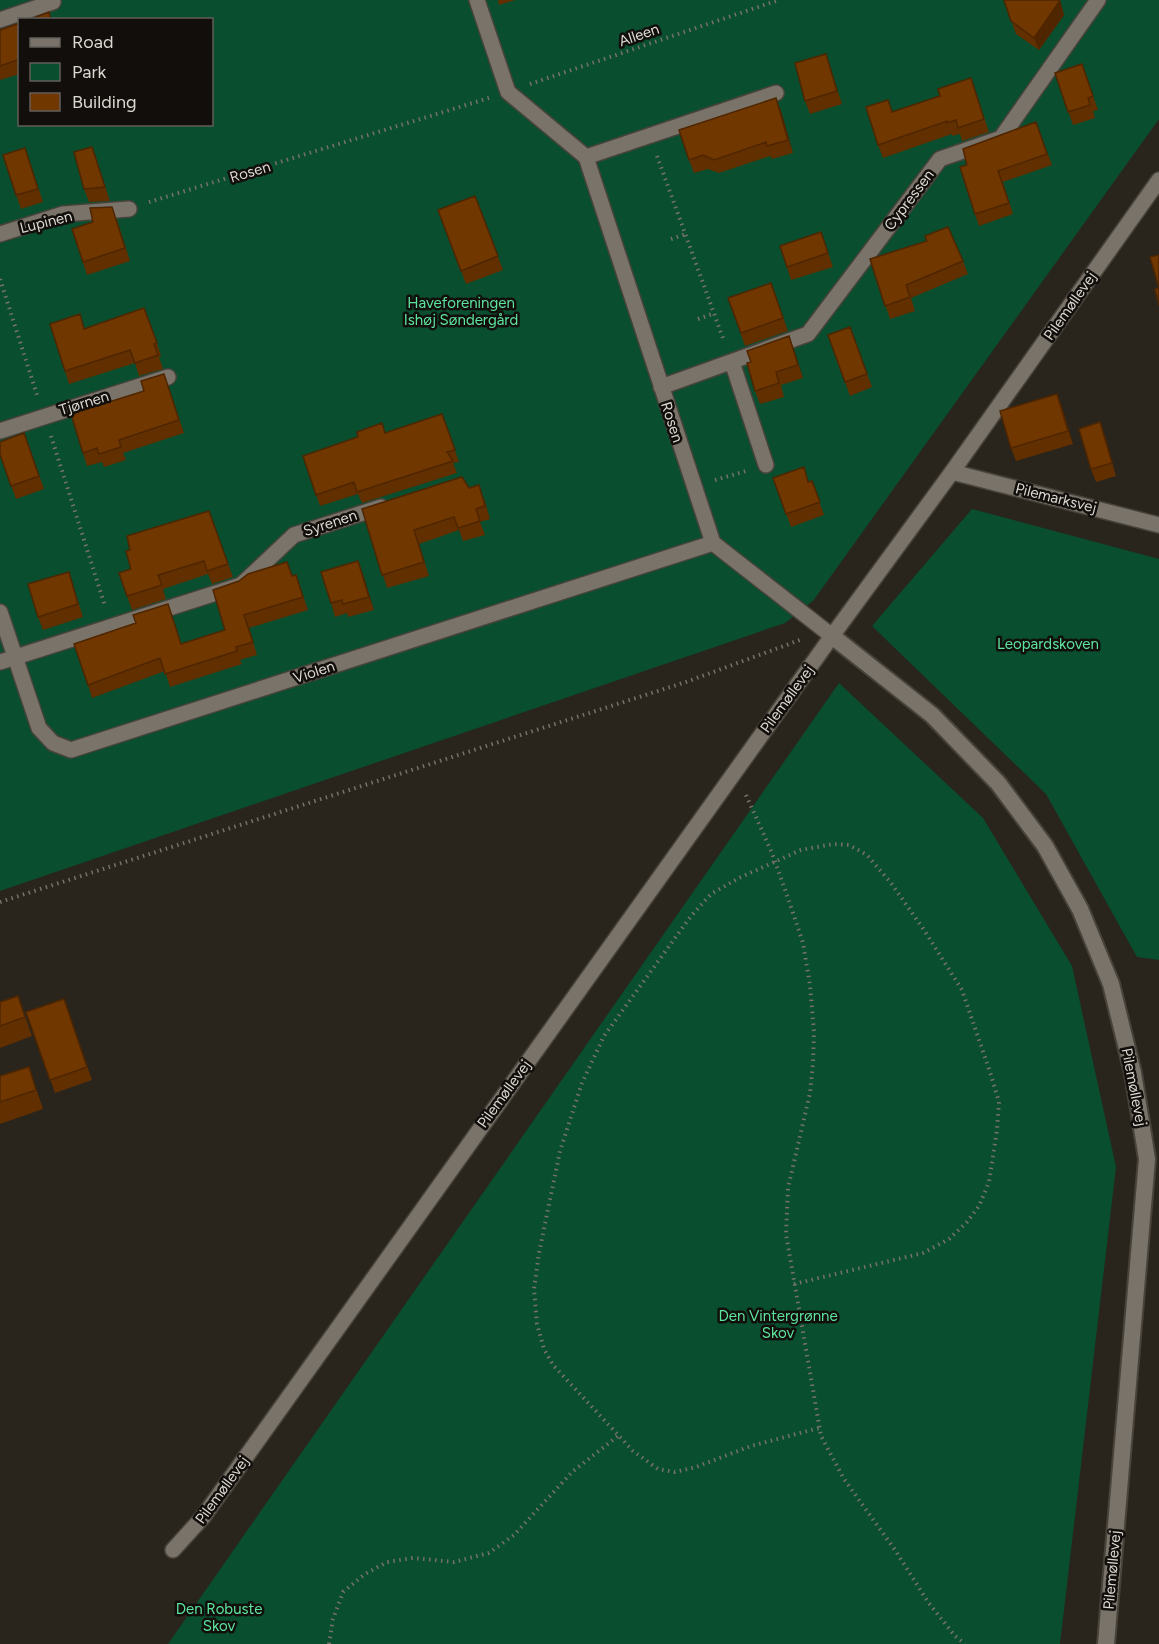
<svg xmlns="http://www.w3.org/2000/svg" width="1159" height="1644" viewBox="0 0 1159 1644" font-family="Figtree,sans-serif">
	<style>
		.green { fill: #084e2f; fill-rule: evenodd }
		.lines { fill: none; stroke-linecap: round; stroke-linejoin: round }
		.service-casing { stroke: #47433b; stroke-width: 18 }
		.minor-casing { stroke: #47433b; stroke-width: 20 }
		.path { stroke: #76726a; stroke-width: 4; stroke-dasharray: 1.5 4.5; stroke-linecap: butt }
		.service { stroke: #797369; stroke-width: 15 }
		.minor { stroke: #797369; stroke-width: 16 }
		.wall { fill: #612f00 }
		.shaded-wall { fill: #4f2600 }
		.building { fill: #713700; stroke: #4f2600; stroke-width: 1.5 }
		.labels { text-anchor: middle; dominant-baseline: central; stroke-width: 5; stroke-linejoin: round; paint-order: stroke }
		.street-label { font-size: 15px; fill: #dbd8d2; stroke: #110e0b }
		.park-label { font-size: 15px; fill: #5de59f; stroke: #110e0b }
	</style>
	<rect width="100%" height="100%" fill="#2a251c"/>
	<path class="green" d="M0,0h1159v119l-346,482 -28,22 -785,268zM20,20h192v104h-192z
		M972,509l187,50v401l-22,-3 -91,-163 -174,-168z
		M839,683l144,135 89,148 44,201 -56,477h-892z"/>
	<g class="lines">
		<defs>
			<path id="service" d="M477,0l31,92 78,65 127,386 119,93
				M0,20l53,-18
				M586,157l190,-64
				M0,234l63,-20 66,-5
				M732,362l34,103
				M661,387l147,-53 132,-175 61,-21 97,-138
				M0,431l168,-54
				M952,472l207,53
				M0,612l39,116 14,15 18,7 642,-207
				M0,662l241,-77 53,-50 87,-28
				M173,1550l30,-33 629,-881 120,-164 207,-292"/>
			<path id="minor" d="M832,636l100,79 66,68 47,63 35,63 31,75 22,89 14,86 -41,485"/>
		</defs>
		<use href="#service" class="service-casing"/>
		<use href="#minor" class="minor-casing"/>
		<path class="path" d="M530,84l249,-84
			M657,156l67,185
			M149,202l340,-104
			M671,239l15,-5
			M0,279l38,119
			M698,319l17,-6
			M51,436l54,170
			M715,480l31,-9
			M746,795l26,58 16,45 15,45 7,42 4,47 -1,31 -3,30 -22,95 -2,46 35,202 23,43 51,71 33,52 27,34 10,8
			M0,902l686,-220 114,-42
			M794,1284l129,-31 26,-14 18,-17 12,-16 10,-24 8,-52 2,-28 -9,-30 -28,-82 -38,-60 -33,-47 -24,-28 -18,-10 -16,-1 -32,6 -62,28 -28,16 -20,22 -87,120 -22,47 -22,68 -21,102 -5,36 3,35 7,25 9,16 80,86 25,18 17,3 21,-5 55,-21 68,-18
			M329,1644l4,-25 10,-27 22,-18 22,-12 26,-4 41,4 35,-9 25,-18 58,-63 46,-36"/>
		<use href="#service" class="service"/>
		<use href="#minor" class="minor"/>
	</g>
	<path class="wall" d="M498,0h17l-16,5z
		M1004,0h56l4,15 -25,35 -23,-16z
		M20,23v51l-20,6v-50z
		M826,54l16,50 -32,10 -5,-13z
		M1082,64l16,46 -5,1 2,7 -22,7 -18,-52z
		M971,78l18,54 -27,9 -2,-7 -8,2v-2l-69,24 -5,-13 14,-33 48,-16z
		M781,111l12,42 -21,6 -2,-3 -51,17 -11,-4 -14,4 -5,-13z
		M1036,122l16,43 -49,17 10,32 -34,12 -4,-12 -8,-49z
		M92,147l18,54 -21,1 -5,-13z
		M30,162l13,40 -22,7 -5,-14z
		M475,196l28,74 -37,14 -28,-74z
		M117,220l13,41 -43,14 -15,-46z
		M821,232l12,35 -42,13 -11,-34z
		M870,259l93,2 5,13 -57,24 4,13 -25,8z
		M771,283l17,48 -43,15 -17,-48z
		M850,327l22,60 -22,9 -22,-61z
		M85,328l72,15 4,13 -2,1 4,12 -24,7 -4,-13 -66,21 -4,-13z
		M789,336l14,42 -22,7 3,12 -24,7 -5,-13 -4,-29z
		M164,374l20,59 -61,20 3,7 -22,7 -2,-5 -15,4 -4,-13 61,-62z
		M1062,407l11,37 -57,17 -5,-13z
		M442,414l17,48 -6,1 4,10 -95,30 -4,-9 -38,12 -17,-50 55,-19 28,-4z
		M24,433l20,56 -28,10 -16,-45z
		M1105,436l11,40 -20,6 -5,-13z
		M773,478l36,4 3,-1 12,34 -33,12z
		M469,488l15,10 6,21 -10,3 5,13 -22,6 -4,-11 -40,14 10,32 -42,12 -25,-79z
		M209,511l24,66 -21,7 -4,-10 -45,15 3,10 -34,11 -5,-14 4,-27 -1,-19z
		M358,561l16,49 -26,7 -1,-4 -12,4 -4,-14z
		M69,572l14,45 -40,13 -5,-13z
		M296,575l12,35 -59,18 8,27 -17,5 2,4 -72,23 -5,-16 -73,27 -4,-13 48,-62 32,-19 13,40 44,-14 67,-54z
		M18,996l14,40 -32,12v-46z
		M64,999l28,81 -37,13 -29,-81z
		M29,1067l14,42 -43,15v-47z"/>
	<path class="shaded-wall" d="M1058,0h2l4,15 -25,35 -5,-12z
		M776,98l5,13 12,42 -5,-13z
		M789,336l5,13 9,29 -5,-13z
		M1057,394l5,13 11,37 -5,-13z
		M1100,422l5,14 11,40 -4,-13z
		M358,561l5,13 11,36 -5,-13z"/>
	<path class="building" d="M1004,0h54l1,2 -25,36 -23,-17z
		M49,12l2,8h-22z
		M20,23v36l-20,7v-36z
		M826,54l11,37 -32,10 -10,-38z
		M1082,64l11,32 -5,2 2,7 -22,7 -13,-39z
		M971,78l13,41 -26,9 -2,-8 -9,3v-2l-69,24 -12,-38 22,-7 4,12 48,-16 -2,-7z
		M776,98l12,42 -21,6 -1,-4 -52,18 -11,-5 -14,5 -10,-30z
		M1036,122l11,32 -49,17 11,32 -34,11 -15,-47 7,-2 -4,-16z
		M92,147l13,40 -21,2 -10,-37z
		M25,148l13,41 -22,6 -13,-40z
		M475,196l23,60 -37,15 -23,-61z
		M112,207l13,41 -42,14 -11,-33 21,-7 -3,-14z
		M948,227l15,34 -57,24 4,12 -25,9 -15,-47 57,-18 -2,-5z
		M821,232l7,21 -41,14 -7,-21z
		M1159,255v50l-4,-16 4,-1 -9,-31z
		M771,283l12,35 -42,15 -13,-35z
		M144,308l13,35 -3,1 4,11 -23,8 -5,-13 -65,21 -15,-47 30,-10 4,15z
		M850,327l17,47 -22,8 -17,-47z
		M789,336l9,29 -22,7 3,11 -24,8 -8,-28 4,-1 -4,-11z
		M164,374l15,46 -60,20 2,7 -22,7 -2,-6 -14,5 -12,-39 73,-23 -3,-10z
		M1057,394l11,37 -57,17 -11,-37z
		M442,414l13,36 -8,2 6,9 -96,31 -3,-10 -38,13 -13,-39 55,-19 -1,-5 25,-9 3,10z
		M1100,422l12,41 -21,6 -12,-40z
		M24,433l15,43 -28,10 -11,-32v-12z
		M804,467l4,15 4,-1 8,21 -34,12 -13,-36z
		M462,477l7,11 10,-3 6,21 -9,3 4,12 -22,7 -4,-11 -40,13 10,32 -42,13 -20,-66z
		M209,511l19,53 -21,7 -3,-10 -46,14 4,10 -35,11 -8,-23 12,-4 -5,-18 4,-1 -3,-14z
		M358,561l11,36 -26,7 -1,-4 -11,3 -10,-31z
		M287,562l5,14 4,-1 7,22 -59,18 9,27 -17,5 1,4 -72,23 -5,-16 -72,27 -14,-41 62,-21 -3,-8 35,-11 13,40 44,-14 -12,-40 26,-9 9,-7z
		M69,572l9,32 -40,13 -10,-33z
		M18,996l7,21 -25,9v-24z
		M64,999l23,68 -37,13 -24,-68z
		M29,1067l7,23 -36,12v-26z"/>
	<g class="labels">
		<g class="street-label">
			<text transform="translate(639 35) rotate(-19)">Alleen</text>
			<text transform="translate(250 172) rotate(-17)">Rosen</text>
			<text transform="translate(909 200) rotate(-53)">Cypressen</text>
			<text transform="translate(46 222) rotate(-14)">Lupinen</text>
			<text transform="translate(1070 306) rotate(-55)">Pilemøllevej</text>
			<text transform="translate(84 403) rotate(-17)">Tjørnen</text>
			<text transform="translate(672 422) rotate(72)">Rosen</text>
			<text transform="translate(1056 498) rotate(14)">Pilemarksvej</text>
			<text transform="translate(330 523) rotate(-18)">Syrenen</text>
			<text transform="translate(314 672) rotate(-18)">Violen</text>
			<text transform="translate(787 699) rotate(-54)">Pilemøllevej</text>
			<text transform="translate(1134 1087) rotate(79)">Pilemøllevej</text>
			<text transform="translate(504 1094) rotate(-54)">Pilemøllevej</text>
			<text transform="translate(222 1490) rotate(-54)">Pilemøllevej</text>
			<text transform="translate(1112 1570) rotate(-85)">Pilemøllevej</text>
		</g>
		<g class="park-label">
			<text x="461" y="303">Haveforeningen<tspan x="461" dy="17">Ishøj Søndergård</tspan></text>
			<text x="1048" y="644">Leopardskoven</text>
			<text x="778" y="1316">Den Vintergrønne<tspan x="778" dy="17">Skov</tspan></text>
			<text x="219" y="1609">Den Robuste<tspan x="219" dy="17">Skov</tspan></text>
		</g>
	</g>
	<rect x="18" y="18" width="195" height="108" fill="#110e0b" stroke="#625f5b" stroke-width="1.5"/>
	<rect x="30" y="38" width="30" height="9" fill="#797369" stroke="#625f5b" stroke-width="1.5"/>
	<text x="72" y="48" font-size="18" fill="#dbd8d2">Road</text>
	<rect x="30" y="63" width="30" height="18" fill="#084e2f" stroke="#625f5b" stroke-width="1.5"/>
	<text x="72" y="78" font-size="18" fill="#dbd8d2">Park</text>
	<rect x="30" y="93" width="30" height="18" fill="#713700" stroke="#625f5b" stroke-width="1.5"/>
	<text x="72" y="108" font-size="18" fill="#dbd8d2">Building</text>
</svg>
